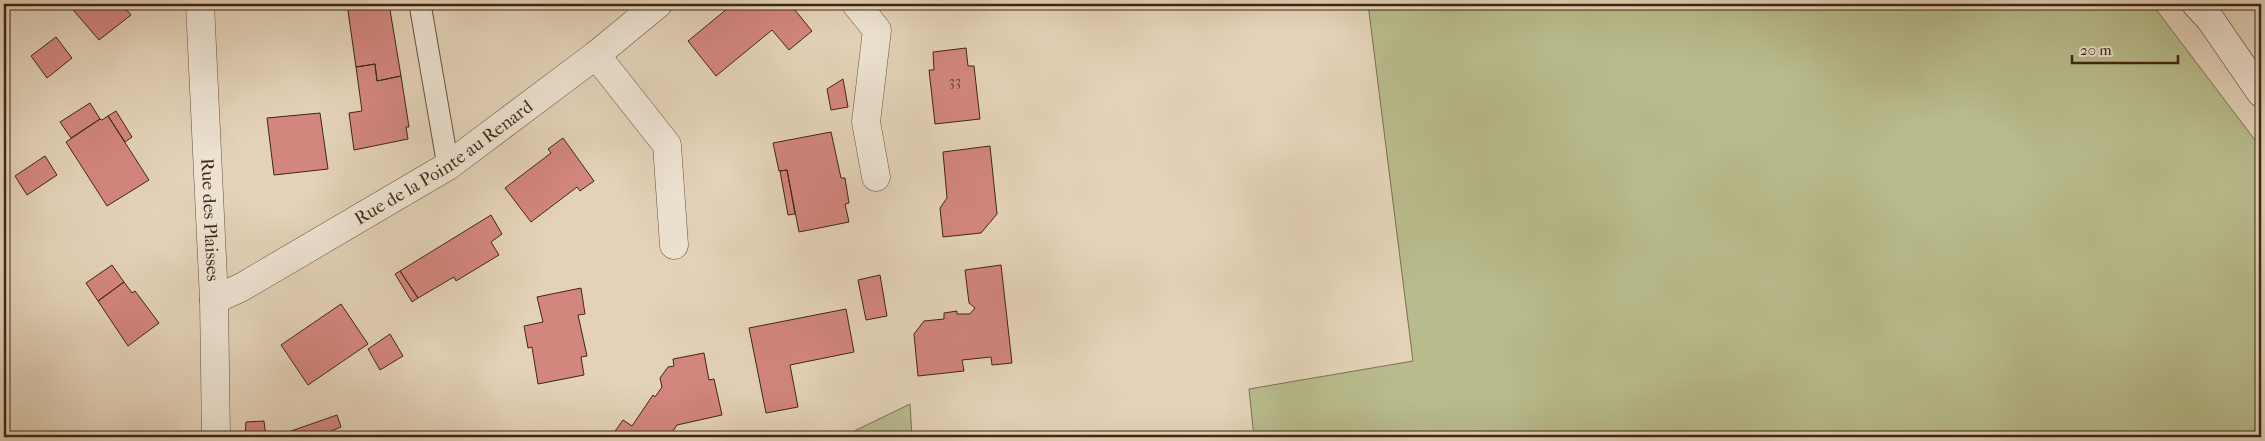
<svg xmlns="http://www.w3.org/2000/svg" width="2265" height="441" viewBox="0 0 2265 441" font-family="'IM FELL French Canon',serif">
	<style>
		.green { fill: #b8bb8c; stroke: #7c704e }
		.building { fill: #d3867e; stroke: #3f2611 }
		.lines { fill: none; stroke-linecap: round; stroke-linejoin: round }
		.lane-casing { stroke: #68513b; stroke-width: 23 }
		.street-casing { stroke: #68513b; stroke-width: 29 }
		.secondary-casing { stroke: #3f2611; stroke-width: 29 }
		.lane { stroke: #ede2d1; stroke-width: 21 }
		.street { stroke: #ede2d1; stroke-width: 28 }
		.secondary { stroke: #ede2d1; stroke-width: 28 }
		.labels { text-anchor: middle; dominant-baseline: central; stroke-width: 4; stroke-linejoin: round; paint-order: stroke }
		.number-label { font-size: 15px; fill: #643e2c }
		.street-label { font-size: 18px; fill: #3f2611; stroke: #ede2d1 }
	</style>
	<rect width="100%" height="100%" fill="#e3d2b8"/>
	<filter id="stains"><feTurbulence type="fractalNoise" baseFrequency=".004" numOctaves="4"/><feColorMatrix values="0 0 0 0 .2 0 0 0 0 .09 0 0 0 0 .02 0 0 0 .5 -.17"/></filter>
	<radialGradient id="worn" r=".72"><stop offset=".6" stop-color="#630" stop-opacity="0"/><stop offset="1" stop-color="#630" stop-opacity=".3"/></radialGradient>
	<path class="green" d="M1368,4h784l109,144v289h-1007l-5,-48 164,-28z
		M910,404l2,33h-70z"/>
	<path class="building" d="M68,4h54l9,11 -32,25z
		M347,4h42l12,72 -24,5 -2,-17 -19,3z
		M733,4h57l22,27 -23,19 -17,-20 -56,46 -28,-35z
		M56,37l16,21 -25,20 -16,-22z
		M966,48l2,18h6l6,53 -45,5 -6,-54h5l-1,-18z
		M375,64l2,17 24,-5 8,51h-3l2,12 -54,11 -5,-37 13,-2 -6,-44z
		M843,79l5,28 -17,3 -4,-21z
		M90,103l10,16 -29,19 -11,-16z
		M116,111l16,26 -7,5 -17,-26z
		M320,113l8,56 -54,6 -7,-57z
		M108,116l41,64 -42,26 -41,-64 34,-23 2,1z
		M831,132l10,46h4l4,25 -4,1 4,18 -50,10 -12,-62 -8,1 -6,-28z
		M563,138l31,43 -14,10 -3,-4 -46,35 -26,-34 46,-35 -3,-4z
		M990,146l7,68 -16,19 -38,4 -3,-29 7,-10 -4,-46z
		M45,156l12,19 -30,20 -12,-19z
		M787,170l8,44 -7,1 -8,-44z
		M491,215l11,19 -11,8 8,13 -43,26 -2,-4 -36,21 -18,-27z
		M112,265l12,17 -26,19 -12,-18z
		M1001,265l11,98 -20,2 -1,-8 -29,3 2,11 -46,5 -4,-42 10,-13 20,-2v-6l13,-2v3h13l5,-6 -6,-5 -4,-33z
		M400,271l18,27 -6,4 -17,-28z
		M880,275l7,41 -21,4 -8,-40z
		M124,282l8,11 3,-2 24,32 -31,23 -30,-45z
		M581,288l4,26 -7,1 9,41 -6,1 3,18 -46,9 -6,-37 -4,1 -4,-22 19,-4 -6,-25z
		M341,304l27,40 -60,41 -27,-40z
		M846,309l8,43 -64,13 8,42 -32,6 -17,-85z
		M390,334l13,22 -23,14 -12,-21z
		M704,353l5,27 5,-1 8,36 -45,10 -8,12h-58l12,-17 9,6 21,-31 2,2 7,-10 -2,-9 8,-11 6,-1 -1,-7z
		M337,415l4,12 -10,4 3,6h-60z
		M264,421l2,16h-21l1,-15z"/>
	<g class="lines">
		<defs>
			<path id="lane" d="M421,10l27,156"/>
			<g id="street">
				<path id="s1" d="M200,4l14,296 2,137"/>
				<path d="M856,4l21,26 -11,92 10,55"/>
				<path d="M596,55l71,90 7,100"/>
				<path id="s2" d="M214,300l28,-13 206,-121 148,-111 62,-51"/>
			</g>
			<path id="secondary" d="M2196,4l14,15 51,74"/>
		</defs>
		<use href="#lane" class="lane-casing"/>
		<use href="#street" class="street-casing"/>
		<use href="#secondary" class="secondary-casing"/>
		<use href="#lane" class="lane"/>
		<use href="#street" class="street"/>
		<use href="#secondary" class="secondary"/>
	</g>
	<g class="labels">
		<g class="number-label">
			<text x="955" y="81">33</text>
		</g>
		<g class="street-label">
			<text stroke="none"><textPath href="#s2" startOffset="268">Rue de la Pointe au Renard</textPath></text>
			<text stroke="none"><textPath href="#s1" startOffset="216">Rue des Plaisses</textPath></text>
		</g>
	</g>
	<rect width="2265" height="441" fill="none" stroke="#e3d2b8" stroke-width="20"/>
	<rect x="5" y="5" width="2255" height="431" fill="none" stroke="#3f2611" stroke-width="2.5"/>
	<rect x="10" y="10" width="2245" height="421" fill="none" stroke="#3f2611"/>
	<path d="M2072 55v8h106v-8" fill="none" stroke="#3f2611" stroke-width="2.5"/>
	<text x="2080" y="55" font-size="15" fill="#3f2611" stroke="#ede2d1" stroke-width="4" paint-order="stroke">20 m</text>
	<rect width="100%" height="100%" filter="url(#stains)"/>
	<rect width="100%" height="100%" fill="url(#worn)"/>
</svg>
